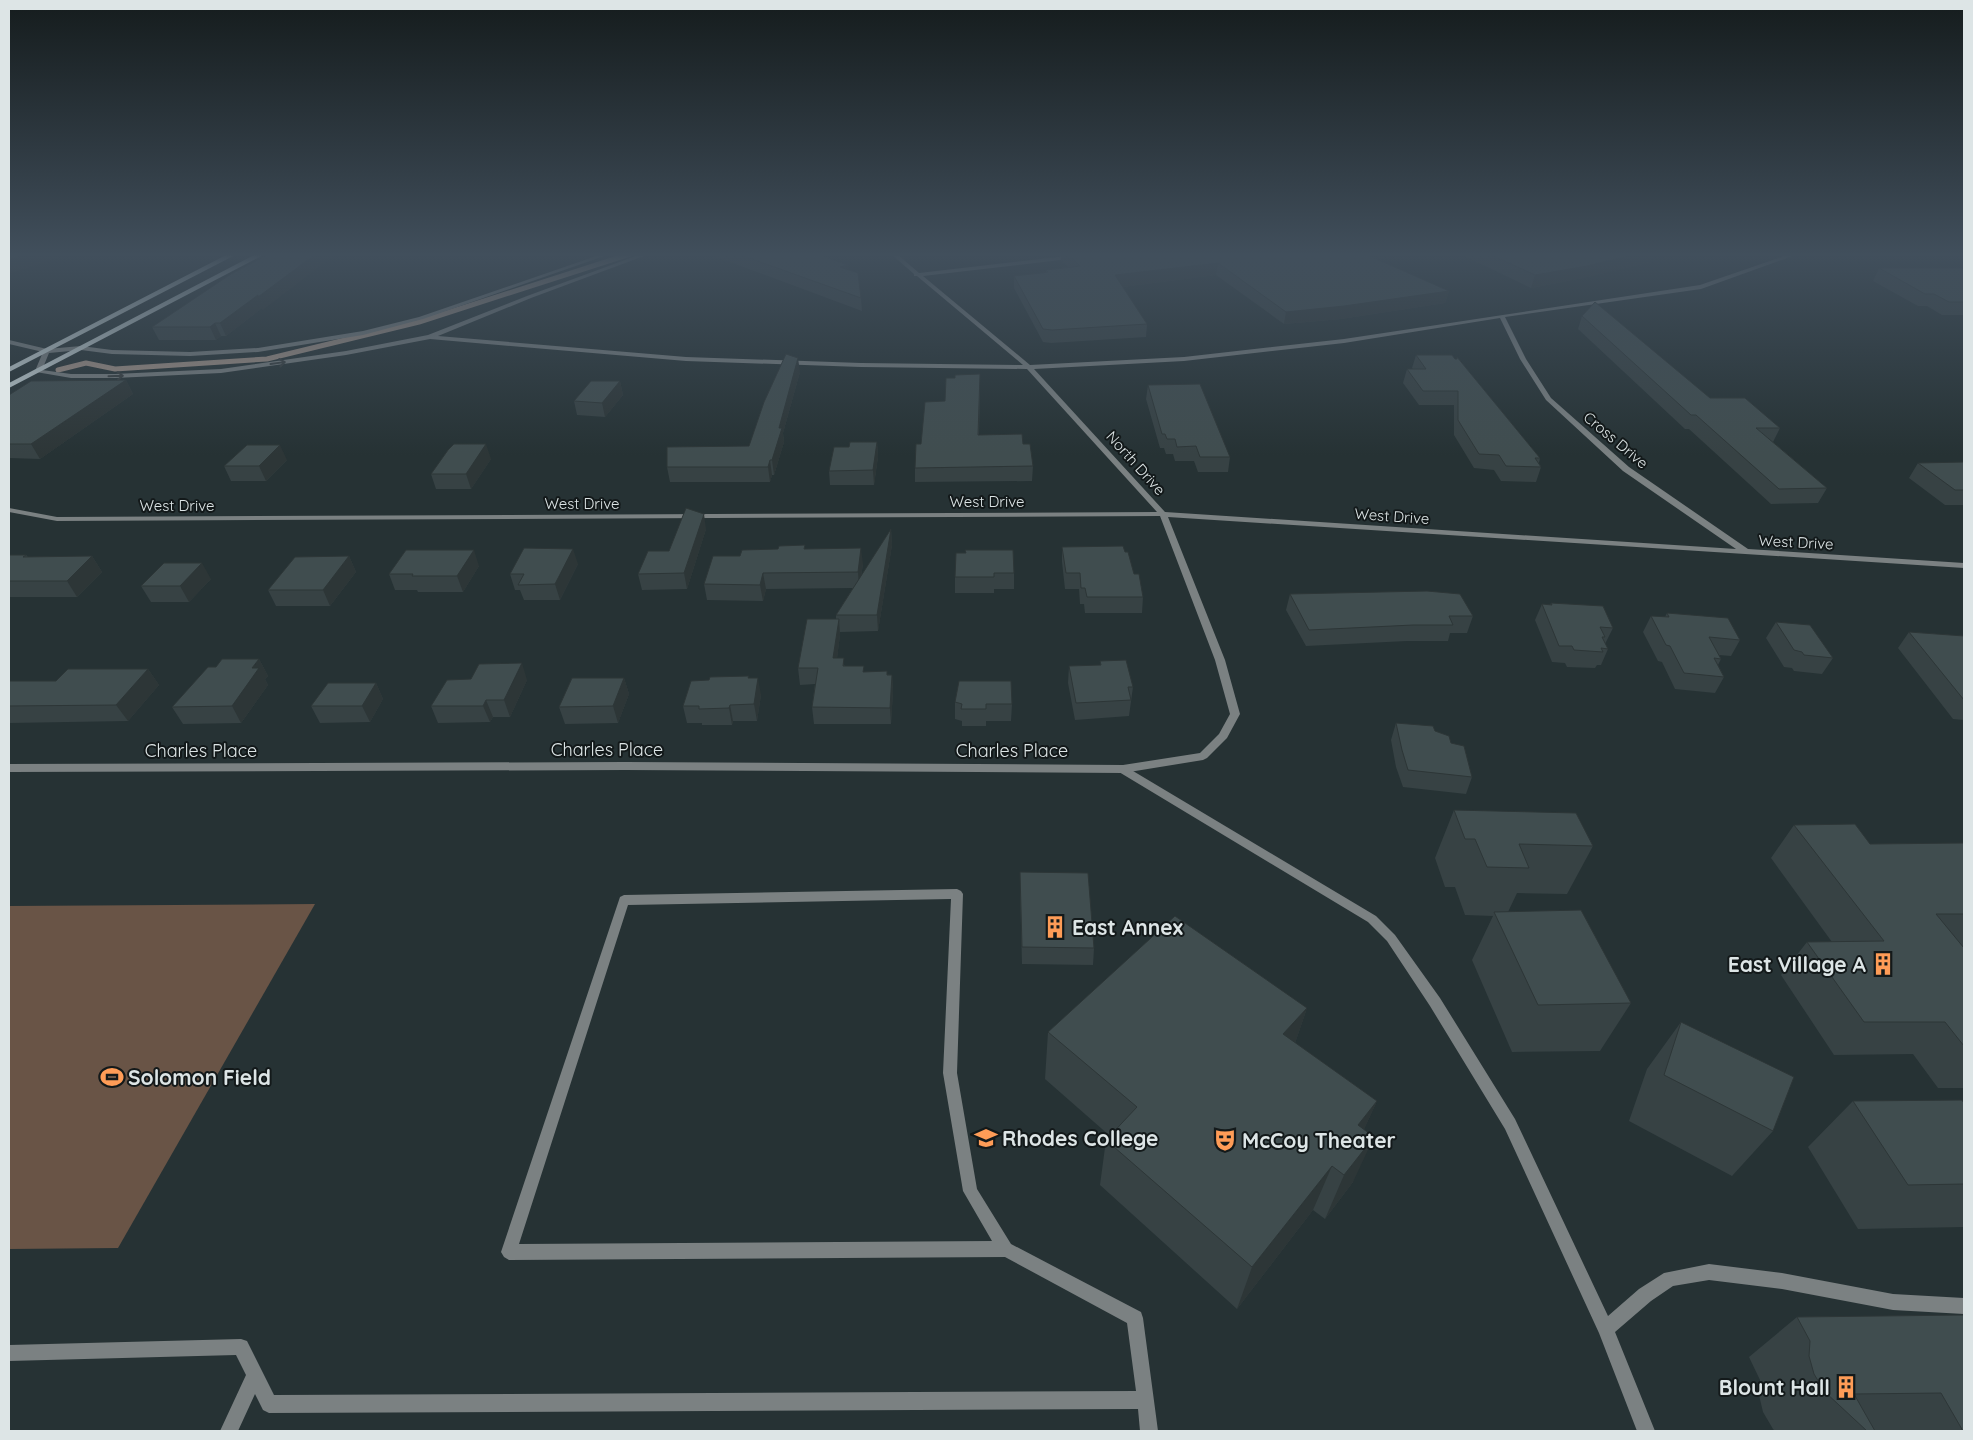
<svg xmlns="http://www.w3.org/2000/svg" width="1973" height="1440" viewBox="0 0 1973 1440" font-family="Quicksand,sans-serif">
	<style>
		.green { fill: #695446 }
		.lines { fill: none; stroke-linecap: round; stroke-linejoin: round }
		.stream { stroke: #a59489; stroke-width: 5 }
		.service { fill: #7b8182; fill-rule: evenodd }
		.minor { fill: #7b8182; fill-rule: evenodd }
		.primary { fill: #c6d3d5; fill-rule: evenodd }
		.wall { fill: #374244 }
		.shaded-wall { fill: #2d3637 }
		.building { fill: #404d4f; stroke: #2d3637 }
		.oneway { stroke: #373d3e }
		.labels { text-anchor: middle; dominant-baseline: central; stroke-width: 4; stroke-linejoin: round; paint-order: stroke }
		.far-street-label { font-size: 15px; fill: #dde5e6; stroke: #13191a }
		.street-label { font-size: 18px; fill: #dde5e6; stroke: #13191a }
		.near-poi-label { font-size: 21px; font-weight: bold; fill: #dde5e6; stroke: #13191a; text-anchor: start }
	</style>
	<rect width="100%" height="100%" fill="#263234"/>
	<path class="green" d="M315,904l-197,344 -109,1v-343z"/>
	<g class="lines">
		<path class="stream" d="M58,370l28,-7 29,6 152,-10 152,-37 214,-69"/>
		<path class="service" d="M1123,765l253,151 19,19 45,63 75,121 93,197 31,-27 25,-16 45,-9 73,9 111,21 71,4v16l-71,-4 -111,-21 -73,-9 -36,6 -22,15 -36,31 40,99h-18l-38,-98 -94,-204 -75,-123 -43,-65 -19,-19 -249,-150 -1,-3 1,-3z
			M957,889l4,2 2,3 -6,179 20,116 34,55 130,68 2,6 15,113h-18l-2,-22 -869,4 -6,-3 -8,-16 -17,37h-18l26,-56 -10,-20 -227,6v-16l232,-6 6,2 27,54 862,-4 -9,-68 -122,-66 -496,3 -5,-3 -3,-5 119,-355 4,-2zM951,899l-8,174 20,118 29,50 -473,3 109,-339z"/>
		<path class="minor" d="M605,253h8l-190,66 -60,16 -105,17 -68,4 -78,-2 -31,-4 -32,3 -7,17 29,4h44l106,-5 125,-18 82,-16 99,-39 117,-43h8l-121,45 -93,38 248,21 175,6 162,2 -106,-89h-3v-2l-24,-21h6l23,20 156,-18 2,3 -154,18 107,89 154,-8 160,-18 356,-54 93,-32h8l-100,36 -196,28 21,42 25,39 78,69 119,82 216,14v5l-796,-51 57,143 15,54 -13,24 -20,20 -4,2 -80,13 -498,-3 -616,2v-8l616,-2 498,3 77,-12 19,-19 11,-20 -15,-54 -55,-144 -1103,5 -48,-9v-4l48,9 1100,-5 -130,-143 -166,-2 -175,-6 -256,-22 -84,16 -125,18 -106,5h-44l-35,-6 -1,-1 8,-19 -34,-8v-4l38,9 34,-3 31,4 78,2 68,-4 105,-17 56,-14zM1500,318l20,41 26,41 77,71 113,78 -571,-37 -131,-143 150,-8 160,-18z"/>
		<path class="primary" d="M230,253h9l-230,119v-5z
			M258,253h9l-258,135v-5z"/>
	</g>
	<path class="wall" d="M271,253l-8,57 -1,-2 -36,28h-5l-5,4h-57l-7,-13z
		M706,253h131l-12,4 23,8v5l13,28 1,13z
		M1054,253h350l-28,6 73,32 -4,12 -104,16 -57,5 -68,-49 -94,12 25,37 -1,13 -95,6 -8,-1 -29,-54v-12l27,-3 5,-1v-2l22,-3 -7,-7v-6l-6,1z
		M1458,253h196l-3,9 -68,16 -52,10z
		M1879,268l85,1v46h-22l-15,-9h-9l-45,-25z
		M1582,316l128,82 70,30 -7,14 54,46 -9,15 -47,1 -82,-75h-4l-107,-100z
		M1416,355l39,4h2v-2l83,101 -1,5 2,4 -5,15 -35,-1 -7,-11 -20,-2 -20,-33v-30h-35l-16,-22 4,-14h6l-1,-1z
		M800,372l-17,61 1,9 -10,33h-2l-2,7h-100l-3,-15 82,-21z
		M126,380l7,14 -93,65 -31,-1v-63z
		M620,381l3,14 -18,22 -28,-2 -3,-14z
		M1148,385l82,72 -2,15h-30l-4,-11h-19l-2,-7h-7l-2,-6h-4l-14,-49z
		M980,388l-1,47 44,9 10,22 -1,15 -117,1v-14l6,-24 24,-43z
		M877,442l1,15 -4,28h-44l-1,-14 20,-24z
		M491,459l-20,30h-35l-5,-15z
		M287,460l-21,21h-35l-7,-15z
		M1964,460v45h-19l-36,-27 9,-15h44z
		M706,529l-19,60 -45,1 -4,-16 31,-23z
		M891,529l1,16 -14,86 -38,1v3l-3,23 8,8 19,6 28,3 1,16 -2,33h-77l-2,-17 3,-23 -15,1 -2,-17 38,-49v-4l17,-27 -87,1 -3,12 -56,-1 -3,-16 36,-28 65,-11v4l58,15 -2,13z
		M1062,547l63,5 18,45 -1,16h-57l-1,-9h-4l-1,-15h-14l-3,-27z
		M966,553l48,20v16h-20v4h-39v-16z
		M9,555h17l2,2 64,-1 10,16 -25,25h-68z
		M349,556l7,16 -26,34h-54l-8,-16z
		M578,564l-18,36h-36l-4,-10h-5l-5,-16z
		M479,566l-16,26h-45l-1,-2h-22l-6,-16z
		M211,579l-22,23h-38l-10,-16z
		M1290,594l183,22 -6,17h-17l-2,8h-41l-101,5 -20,-36z
		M1551,603l62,25 -8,16 3,5 -7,16h-4l-2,3 -28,-1 -2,-4 -13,-1 -17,-42 7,-16 8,1z
		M1667,613l73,27 -9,16 -12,-1 2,4 -3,6 6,12 -9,16 -40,-4 -13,-27 -4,-1 -15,-29 8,-16 14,1z
		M1776,622l57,36 -11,16 -28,-3 -2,-3 -8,-1 -18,-29z
		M1909,632l55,4v84l-11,-1 -55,-71z
		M259,659l9,17 -3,3 3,6 -27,38 -58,1 -11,-17 44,-40z
		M1100,661l33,26 -4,29 -54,4 -7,-37 1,-17 31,-1z
		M148,669l11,16 -31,36 -119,2v-42h47z
		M624,678l5,16 -11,29 -53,1 -6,-17z
		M749,678l12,17 -4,26h-24l-1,4h-30v-2h-15l-4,-17 26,-26z
		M527,680l-17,37h-17l-3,5 -52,1 -7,-17z
		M376,683l7,16 -13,23 -50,1 -9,-17z
		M955,702l57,2 -1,17h-25v5h-24v-5l-7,-2z
		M1396,723l39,8 16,12 21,34 -6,17 -63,-7 -7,-20 -5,-27z
		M1454,810l139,36 -26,48 -50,-1 -9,19 123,91 -31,48 -88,1 -40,-92 21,-44 -28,-1 -10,-28h-10l-10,-29z
		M1794,825l76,19 94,-1v245h-26l-25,-34 -79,1 -53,-80 26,-33h25l-61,-84z
		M1020,872l74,76 -1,17 -71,-1 -2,-75z
		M1307,1008l-12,35 82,58 -13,28 -11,53 -28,37 -12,-9 -76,99 -137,-124 6,-45 4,-4 -65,-57 3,-47z
		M1681,1022l92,109 -41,45 -103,-55 18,-52z
		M1853,1101l111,2v124l-106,2 -50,-82z
		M1964,1315v116h-82l-1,-1h-6v1h-100l-2,-2 -10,-17 -4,-17 1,-15 -11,-23 48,-40z"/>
	<path class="shaded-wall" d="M29,253h29v5l-49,16v-14z
		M317,253h20l-74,57 -1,-2 -36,28 -6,-13 38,-28z
		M807,253h30l-14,4z
		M1358,253h46l-48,10z
		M1640,253h14l-3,9 -68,16 -52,10 4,-13z
		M1218,263l-2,12 -102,13 1,-13z
		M848,265l1,12 -9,-10z
		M1449,291l-4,12 -104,16 -57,5 2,-12z
		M215,323l6,13 -5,4 -6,-13z
		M798,358l2,14 -17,61 1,9 -10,33 -2,-15 7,-32z
		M126,380l7,14 -93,65 -9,-15z
		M620,381l3,14 -18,22 -3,-14z
		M877,442l1,15 -4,28 -1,-15z
		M486,444l5,15 -20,30 -5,-15z
		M280,445l7,15 -21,21 -7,-15z
		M770,460l2,15 -2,7 -2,-15z
		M704,514l2,15 -19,60 -3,-16z
		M891,529l1,16 -14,86 -1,-16z
		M861,548l2,16 -4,24 -1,-16z
		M573,549l5,15 -18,36 -5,-16z
		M474,550l5,16 -16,26 -6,-16z
		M92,556l10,16 -25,25 -10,-16z
		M349,556l7,16 -26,34 -7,-16z
		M202,563l9,16 -22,23 -9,-16z
		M763,573l3,16 -3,12 -3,-16z
		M839,619l1,16 -5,39 -2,-16z
		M259,659l9,17 -3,3 3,6 -27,38 -9,-17 20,-38z
		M522,663l5,17 -17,37 -6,-17z
		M148,669l11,16 -31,36 -12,-16z
		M892,675l1,16 -2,33 -1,-16z
		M624,678l5,16 -11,29 -5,-17z
		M758,678l3,17 -4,26 -3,-17z
		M376,683l7,16 -13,23 -8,-16z
		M486,700l7,17 -3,5 -7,-16z
		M730,705l3,16 -1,4 -3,-17z
		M1307,1008l-16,47 -8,-21z
		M1377,1101l-21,46 2,-22z
		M1374,1137l-21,45 -28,37 19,-44z
		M1332,1166l-19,44 -76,99 15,-42z"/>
	<path class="building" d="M9,253h20l-20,7z
		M271,253h46l-59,44v-2l-38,28h-5l-5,4h-58l79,-53z
		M735,253h79l34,12 -8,2 18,6 3,25z
		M1066,253h297l86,38 -105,15 -58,6 -68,-49 -103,12 32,49 -95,6 -9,-1 -29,-53 27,-3 7,-1 -2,-2 34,-4z
		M1487,253h153l-53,13 -52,9z
		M1879,268h83l2,1v33h-15l-15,-8h-9z
		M1595,302l115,96h35l35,30h-24l71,60 -48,1 -83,-74h-5l-109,-99z
		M786,354l12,4 -19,70h3l-10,32h-2l-2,7h-101v-20l82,-1 15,-44z
		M1416,355h36l3,4h2v-2l83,101h-5l6,9 -35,-1 -7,-11 -20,-1 -21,-34v-29h-35l-16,-22h19z
		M980,374l-2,61 44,-1 1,10h7l3,22 -118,2 1,-24h5l4,-42 20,-1 1,-23h9v-3z
		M126,380l-95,64h-22v-49l22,-14z
		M591,381h29l-18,22 -28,-2z
		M1200,384l30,73h-30l-4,-11 -19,1 -2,-8h-8l-2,-5h-3l-14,-49z
		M850,442h27l-4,28 -44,1 5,-24h15z
		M454,444h32l-20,30h-35l17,-24z
		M247,445h33l-21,21h-35z
		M1964,462v28h-9l-37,-27z
		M686,508l18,6 -20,59 -46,1 10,-23h21z
		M891,529l-14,86h-41z
		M805,545l-1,4 57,-1 -3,24 -95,1 -3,12 -56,-1 9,-28h27l2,-6 36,-1 1,-3z
		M1123,546l2,6h3l6,22h5l4,23h-56l-2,-9h-4l-1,-15h-14l-4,-26z
		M524,548l49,1 -18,35 -37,1 6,-11h-14z
		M406,550h68l-17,26h-45l1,-2h-24z
		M965,550h48l1,23h-20v4h-39l1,-24h10z
		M9,555h17l-3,2 69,-1 -25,25h-58z
		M349,556l-26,34h-55l27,-33z
		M164,563h38l-22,23h-39z
		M1427,591l33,3 13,22h-24l4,9h-40l-104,5 -19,-36z
		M1551,603l52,3 10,22 -13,-1 5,10h-3l6,12 -7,-1 2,4 -29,-2 -2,-4h-13l-17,-42 10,1z
		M1667,613l61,5 12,22 -31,-3 12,22 -7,-1 10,19 -40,-4 -14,-27 -4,-1 -15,-29 18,1z
		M807,619h32l-6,39h11l-1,8h21l-1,6 24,-1v4h5l-2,33 -78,-1 6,-39h-20z
		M1776,622l34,3 23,33 -29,-3 -2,-3 -8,-2z
		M1909,632l55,4v64z
		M222,659h37l-7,9h7l-27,38 -60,1 36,-40h8z
		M1126,660l7,27h-5l3,13 -55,3 -7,-37 32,-1 -1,-4z
		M522,663l-18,37h-18l-3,6h-52l16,-26 24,-1 8,-15z
		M68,669h80l-32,36 -107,1v-25h47z
		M749,676l-1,2h10l-4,26 -24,1 -1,3 -30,1v-3h-16l8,-25 18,-1 1,-3z
		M572,678h52l-11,28 -54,1z
		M959,681h52l1,23h-26v5h-25l1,-5 -7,-2z
		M328,683h48l-14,23h-51z
		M1396,723l37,3 2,5 14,5 2,7 13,3 8,31 -64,-7 -6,-20z
		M1454,810l122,3 17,33 -74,-2 10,24 -42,-1 -12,-28h-10z
		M1855,824l15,20 94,-1v71h-28l28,34v98l-19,-24h-81l-57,-80 77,-1 -90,-116z
		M1020,872l68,1 6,75 -72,-1z
		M1581,910l50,93 -93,2 -44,-93z
		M1175,916l132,92 -24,26 94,67 -19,24 16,12 -30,38 -12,-9 -80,101 -146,-127 31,-33 -89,-75z
		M1681,1022l113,55 -21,54 -109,-56z
		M1962,1100l2,3v81l-56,1 -55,-84z
		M1964,1315v116h-1l-22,-38 -87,1 21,37h-8l-42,-39 -11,-18 -5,-18 1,-15 -13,-24z"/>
	<defs><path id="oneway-shaft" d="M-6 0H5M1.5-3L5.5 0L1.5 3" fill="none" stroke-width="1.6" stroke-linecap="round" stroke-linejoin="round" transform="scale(1.25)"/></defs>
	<g class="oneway">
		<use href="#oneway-shaft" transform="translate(278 363) rotate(-8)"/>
		<use href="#oneway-shaft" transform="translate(116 376) rotate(-2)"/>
	</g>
	<linearGradient id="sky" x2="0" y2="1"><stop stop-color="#151c1d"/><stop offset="0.56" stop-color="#414f5c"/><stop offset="1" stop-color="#414f5c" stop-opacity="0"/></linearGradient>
	<rect width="1973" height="455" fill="url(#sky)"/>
	<defs>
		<symbol id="building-bare" viewBox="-9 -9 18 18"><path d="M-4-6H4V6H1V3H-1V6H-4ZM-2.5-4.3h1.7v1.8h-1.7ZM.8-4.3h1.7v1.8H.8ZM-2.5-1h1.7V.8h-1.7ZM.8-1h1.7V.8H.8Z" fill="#fe9c57" stroke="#13191a" stroke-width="2.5" paint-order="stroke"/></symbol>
		<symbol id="stadium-bare" viewBox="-9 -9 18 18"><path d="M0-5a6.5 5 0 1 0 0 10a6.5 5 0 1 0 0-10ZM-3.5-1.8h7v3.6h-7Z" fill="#fe9c57" stroke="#13191a" stroke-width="2.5" paint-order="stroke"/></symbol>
		<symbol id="university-bare" viewBox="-9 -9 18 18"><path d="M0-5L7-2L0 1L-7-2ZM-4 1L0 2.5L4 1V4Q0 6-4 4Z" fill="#fe9c57" stroke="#13191a" stroke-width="2.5" paint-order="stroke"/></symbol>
		<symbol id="theatre-bare" viewBox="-9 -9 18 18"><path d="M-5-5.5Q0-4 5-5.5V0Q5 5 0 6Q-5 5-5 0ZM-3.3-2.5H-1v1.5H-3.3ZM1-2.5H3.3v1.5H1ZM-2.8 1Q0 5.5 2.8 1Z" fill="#fe9c57" stroke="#13191a" stroke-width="2.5" paint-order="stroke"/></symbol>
	</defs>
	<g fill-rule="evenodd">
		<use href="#building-bare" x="1039" y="911" width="32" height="32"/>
		<use href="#building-bare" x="1867" y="948" width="32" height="32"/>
		<use href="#stadium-bare" x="96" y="1061" width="32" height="32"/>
		<use href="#university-bare" x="970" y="1122" width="32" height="32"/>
		<use href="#theatre-bare" x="1209" y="1124" width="32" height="32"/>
		<use href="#building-bare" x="1830" y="1371" width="32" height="32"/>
	</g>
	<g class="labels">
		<g class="far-street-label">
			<text transform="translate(1616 440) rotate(40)">Cross Drive</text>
			<text transform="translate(1136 463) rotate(48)">North Drive</text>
			<text x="987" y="501">West Drive</text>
			<text x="582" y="503">West Drive</text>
			<text x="177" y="505">West Drive</text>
			<text transform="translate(1392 516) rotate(4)">West Drive</text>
			<text transform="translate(1796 542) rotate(3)">West Drive</text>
		</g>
		<g class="street-label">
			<text x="607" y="749">Charles Place</text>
			<text x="201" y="750">Charles Place</text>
			<text x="1012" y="750">Charles Place</text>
		</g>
		<g class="near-poi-label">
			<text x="1072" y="927">East Annex</text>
			<text x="1866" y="964" text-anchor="end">East Village A</text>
			<text x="128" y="1077">Solomon Field</text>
			<text x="1002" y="1138">Rhodes College</text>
			<text x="1242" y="1140">McCoy Theater</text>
			<text x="1830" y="1387" text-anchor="end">Blount Hall</text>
		</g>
	</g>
	<rect width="1973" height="1440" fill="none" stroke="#dde5e6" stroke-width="20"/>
</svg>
